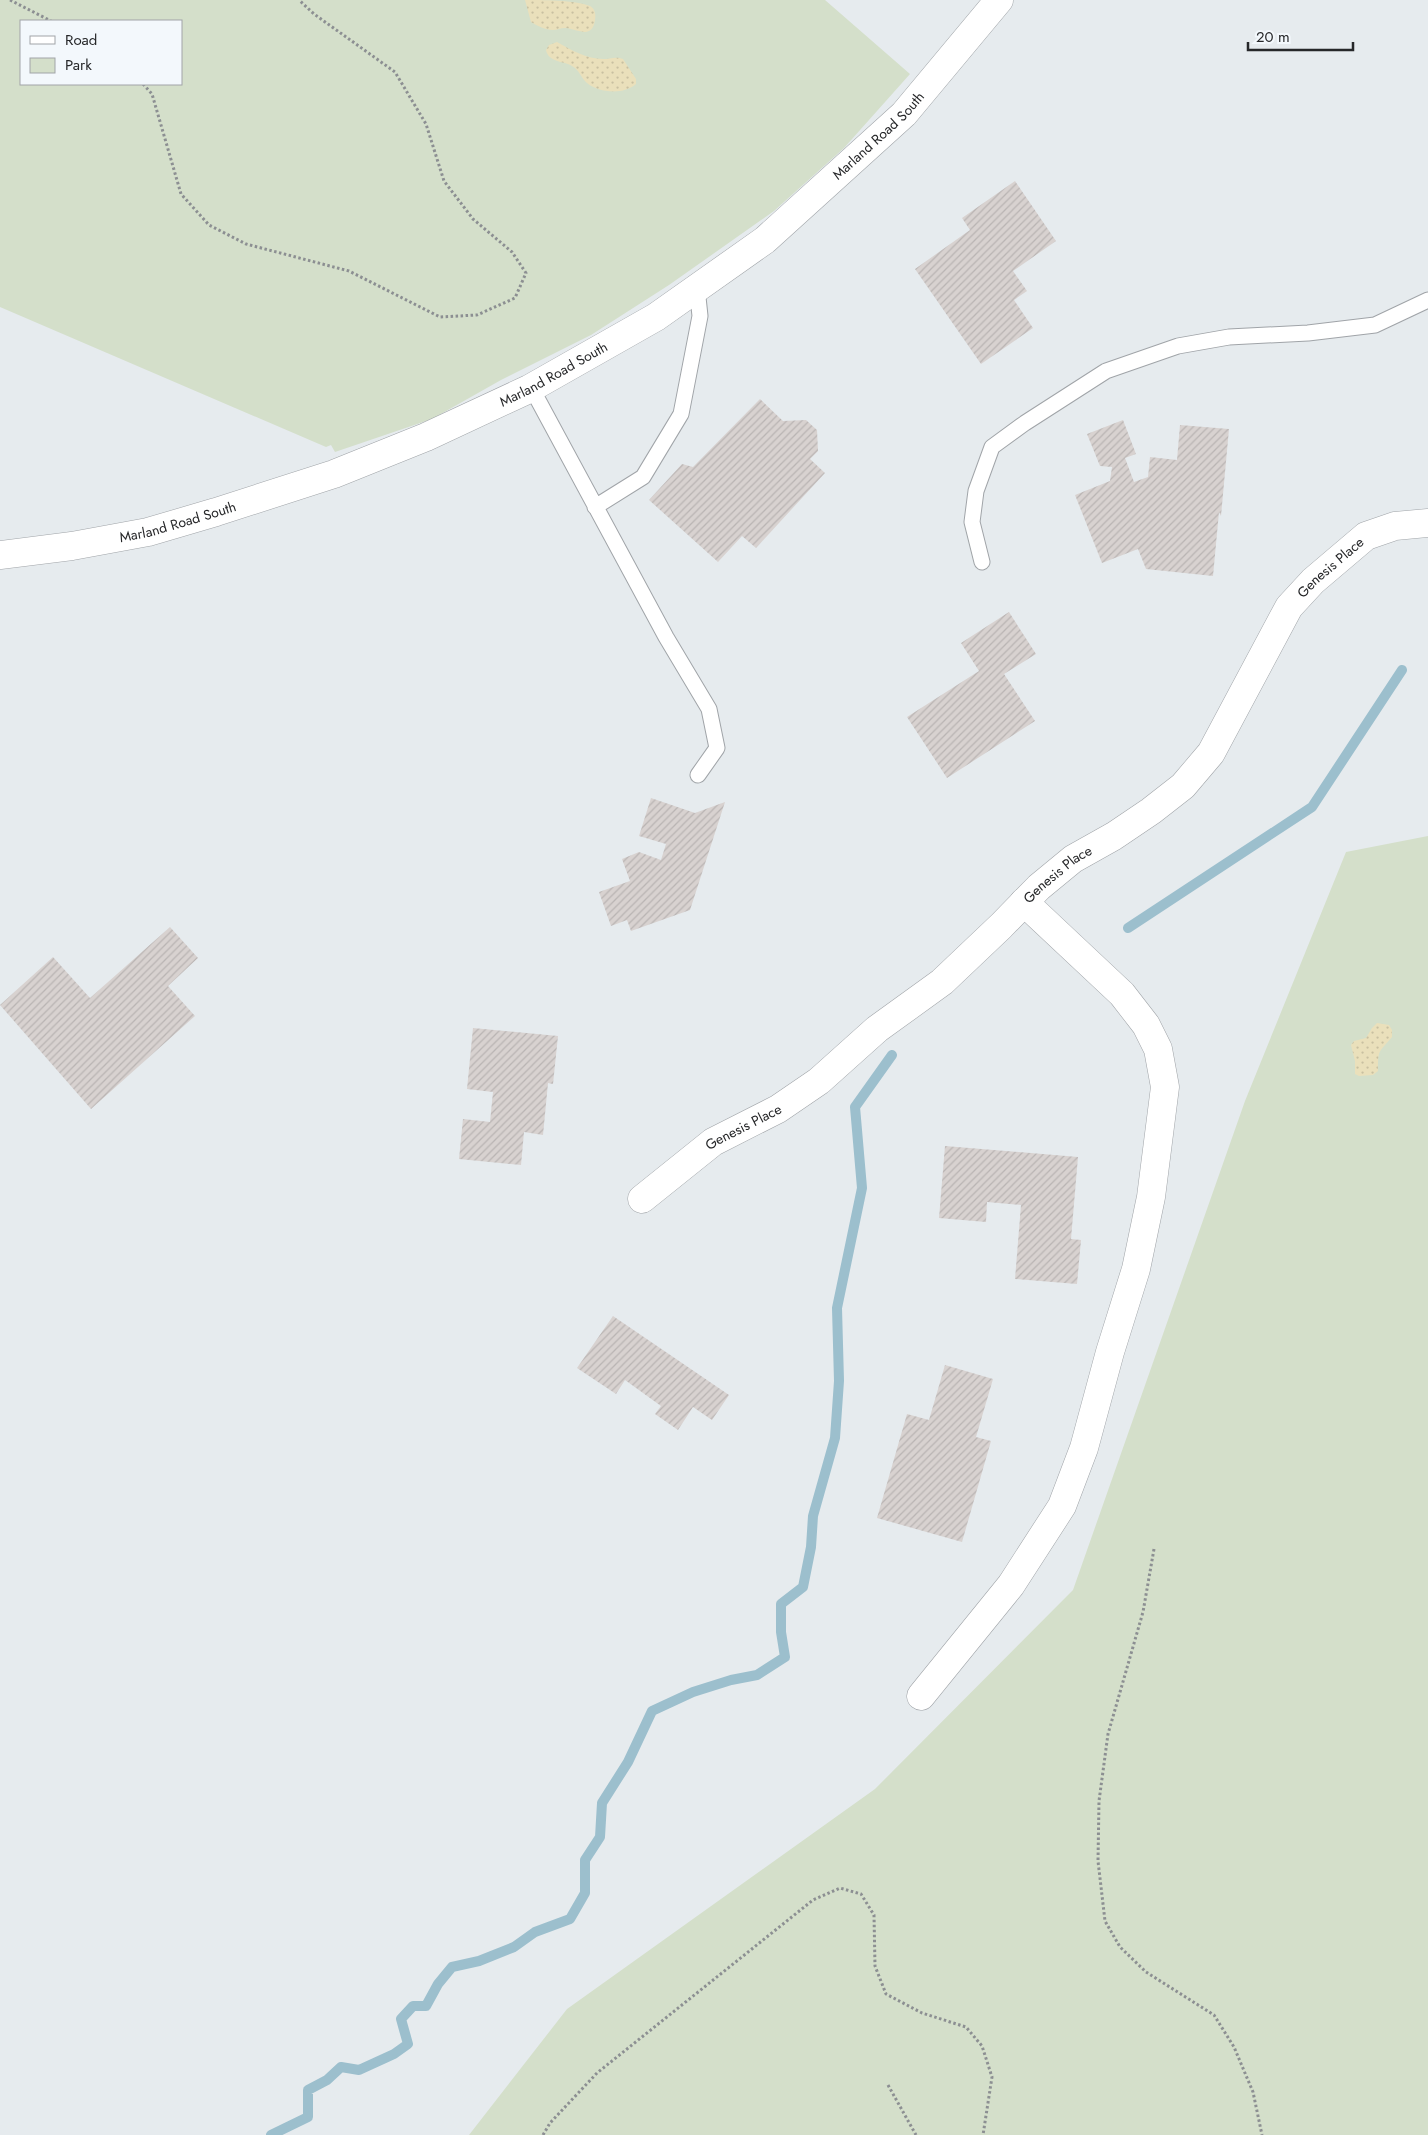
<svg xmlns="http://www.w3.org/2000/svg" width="1428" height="2135" viewBox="0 0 1428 2135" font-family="Jost,sans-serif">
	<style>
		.green { fill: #d4dfca; fill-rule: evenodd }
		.sand { fill: url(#sand-dots) }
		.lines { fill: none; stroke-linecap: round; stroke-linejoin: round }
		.stream { stroke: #9cbfcd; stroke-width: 10 }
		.building { fill: url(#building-hatch) }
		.service-casing { stroke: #a0a4a8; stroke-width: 17 }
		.minor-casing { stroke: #a0a4a8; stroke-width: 29 }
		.path { stroke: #8c8f92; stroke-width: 3; stroke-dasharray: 2.5 2.5; stroke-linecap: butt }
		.service { stroke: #fff; stroke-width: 15 }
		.minor { stroke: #fff; stroke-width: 28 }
		.labels { text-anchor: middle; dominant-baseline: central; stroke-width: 5; stroke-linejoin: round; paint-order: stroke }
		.street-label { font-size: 14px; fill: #262729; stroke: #f3f8fc }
	</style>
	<defs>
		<pattern id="sand-dots" width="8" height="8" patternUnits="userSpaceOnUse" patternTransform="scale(1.25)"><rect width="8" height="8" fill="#eae0bb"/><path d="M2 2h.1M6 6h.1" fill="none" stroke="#c9c0a1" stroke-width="1.8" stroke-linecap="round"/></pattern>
		<pattern id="building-hatch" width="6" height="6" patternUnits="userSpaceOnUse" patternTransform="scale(1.25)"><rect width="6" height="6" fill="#d8d2d0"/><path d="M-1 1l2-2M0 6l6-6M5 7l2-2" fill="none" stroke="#b9b4b3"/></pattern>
	</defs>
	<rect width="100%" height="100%" fill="#e6ebee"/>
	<path class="green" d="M0,0h825l85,74 -66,74 -70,63 -105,74 -78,50 -90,45 -69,39 -97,33 -4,-7 -5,2 -326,-140zM21,21h160v63h-160z
		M1428,836v1299h-959l98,-126 308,-220 198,-199 172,-489 101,-249z"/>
	<path class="sand" d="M525,0c17,0 50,0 65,6 5,3 6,8 5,14 -3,20 -17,9 -30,8 -4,0 -8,2 -12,2 -8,0 -15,-4 -22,-8z
		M557,42c14,8 30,17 46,17 7,0 13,-3 20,0l13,20v5c-12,11 -37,9 -49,-1 -5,-4 -7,-11 -12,-15 -9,-8 -26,-4 -29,-18l3,-5z
		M1377,1023l12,2 3,5v7c-13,16 -14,11 -14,34l-5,4 -14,1 -4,-2v-13l-4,-16 3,-4 12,-3 6,-10z"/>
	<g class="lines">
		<path class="stream" d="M1128,928l184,-121 90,-137
			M271,2135l37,-18v-27l19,-10 14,-13 18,3 35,-16 14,-10 -7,-25 12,-13h13l12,-22 14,-17 27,-6 35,-14 21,-15 35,-13 15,-26v-33l15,-23 2,-34 26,-41 24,-51 41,-19 38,-12 26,-5 28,-18 -4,-25v-28l22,-17 8,-40 2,-31 22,-78 4,-57 -2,-73 25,-120 -7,-81 37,-52"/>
	</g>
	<path class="building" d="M1015,181l41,60 -43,30 14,20 -13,9 19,28 -52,36 -66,-95 55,-39 -8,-12z
		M760,399l23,22 23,-1 11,10 1,21 -8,8 15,14 -69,75 -14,-12 -24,26 -69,-62 33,-36 11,3z
		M1123,420l13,34 -11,4 9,24 14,-5 2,-20 27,3 3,-35 49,4 -8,87 -2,-4 -6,64 -67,-7 -8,-20 -36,14 -27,-68 35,-14 2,-14 -12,-1 -13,-32z
		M1009,612l27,42 -32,20 31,47 -88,57 -40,-61 72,-46 -18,-28z
		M651,798l44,15 30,-11 -35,108 -59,21 -4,-11 -16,6 -12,-34 31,-11 -8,-22 17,-7 22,8 5,-16 -27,-8z
		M170,927l28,31 -30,28 27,30 -104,93 -91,-104 53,-48 37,41z
		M473,1028l85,8 -5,48 -5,-1 -5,52 -19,-3 -3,33 -62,-6 4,-40 27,3 3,-30 -26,-3z
		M945,1146l133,11 -7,82 10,1 -4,44 -62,-5 6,-74 -34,-3 -1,20 -47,-4z
		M613,1316l116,79 -17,25 -19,-13 -15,23 -23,-16 6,-8 -36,-26 -9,14 -39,-26z
		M945,1365l48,14 -17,58 15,4 -29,101 -85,-24 30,-104 22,6z"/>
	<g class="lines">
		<defs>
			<path id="service" d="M531,387l135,250 43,72 8,39 -19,27
				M595,507l48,-30 38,-63 19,-98 -3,-28
				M982,562l-10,-40 4,-31 16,-44 33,-24 81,-52 72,-25 51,-9 79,-4 67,-8 53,-25"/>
			<g id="minor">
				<path id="s1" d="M0,555l72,-9 76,-14 68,-20 118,-38 92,-37 103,-48 127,-72 109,-77 139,-126 95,-114"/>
				<path id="s2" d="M642,1199l71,-57 65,-33 41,-28 58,-52 65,-47 59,-56 38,-39 34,-28 41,-23 37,-25 32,-25 28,-33 78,-146 24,-26 53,-45 29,-10 33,-3"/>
				<path d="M921,1696l90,-111 51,-79 22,-58 26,-96 26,-83 15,-72 14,-110 -7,-38 -12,-24 -24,-31 -98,-92"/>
			</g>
		</defs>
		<use href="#service" class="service-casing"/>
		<use href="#minor" class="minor-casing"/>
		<path class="path" d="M10,0l41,21
			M143,84l9,10 29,100 28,31 37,19 103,27 91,46 37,-2 38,-17 11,-25 -14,-21 -39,-33 -29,-38 -18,-57 -31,-52 -81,-58 -15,-14
			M1154,1549l-11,63 -35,122 -9,67 -1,60 7,60 15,26 26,25 68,43 20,32 19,45 9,43
			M888,2085l28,50
			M543,2135l7,-12 47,-50 216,-173 27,-12 21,6 13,21 1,51 11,28 36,19 44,14 16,19 10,31 -9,58"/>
		<use href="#service" class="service"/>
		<use href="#minor" class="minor"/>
	</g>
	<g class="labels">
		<g class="street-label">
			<text stroke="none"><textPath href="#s1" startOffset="991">Marland Road South</textPath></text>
			<text stroke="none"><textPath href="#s1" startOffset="586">Marland Road South</textPath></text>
			<text stroke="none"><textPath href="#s1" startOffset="181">Marland Road South</textPath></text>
			<text stroke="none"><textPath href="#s2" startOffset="950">Genesis Place</textPath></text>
			<text stroke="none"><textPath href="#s2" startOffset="530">Genesis Place</textPath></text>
			<text stroke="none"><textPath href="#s2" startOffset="125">Genesis Place</textPath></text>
		</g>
	</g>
	<rect x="20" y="20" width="162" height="65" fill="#f3f8fc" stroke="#a1a4a8"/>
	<rect x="30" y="36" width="25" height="8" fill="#ffffff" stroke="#a1a4a8"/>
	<text x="65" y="45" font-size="15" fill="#262729">Road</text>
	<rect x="30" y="58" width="25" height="15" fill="#d4dfca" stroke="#a1a4a8"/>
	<text x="65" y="70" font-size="15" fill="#262729">Park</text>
	<path d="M1248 42v8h105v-8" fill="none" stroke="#262729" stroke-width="2.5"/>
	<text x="1256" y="42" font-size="15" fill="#262729" stroke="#f3f8fc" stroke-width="4" paint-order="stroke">20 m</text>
</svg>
